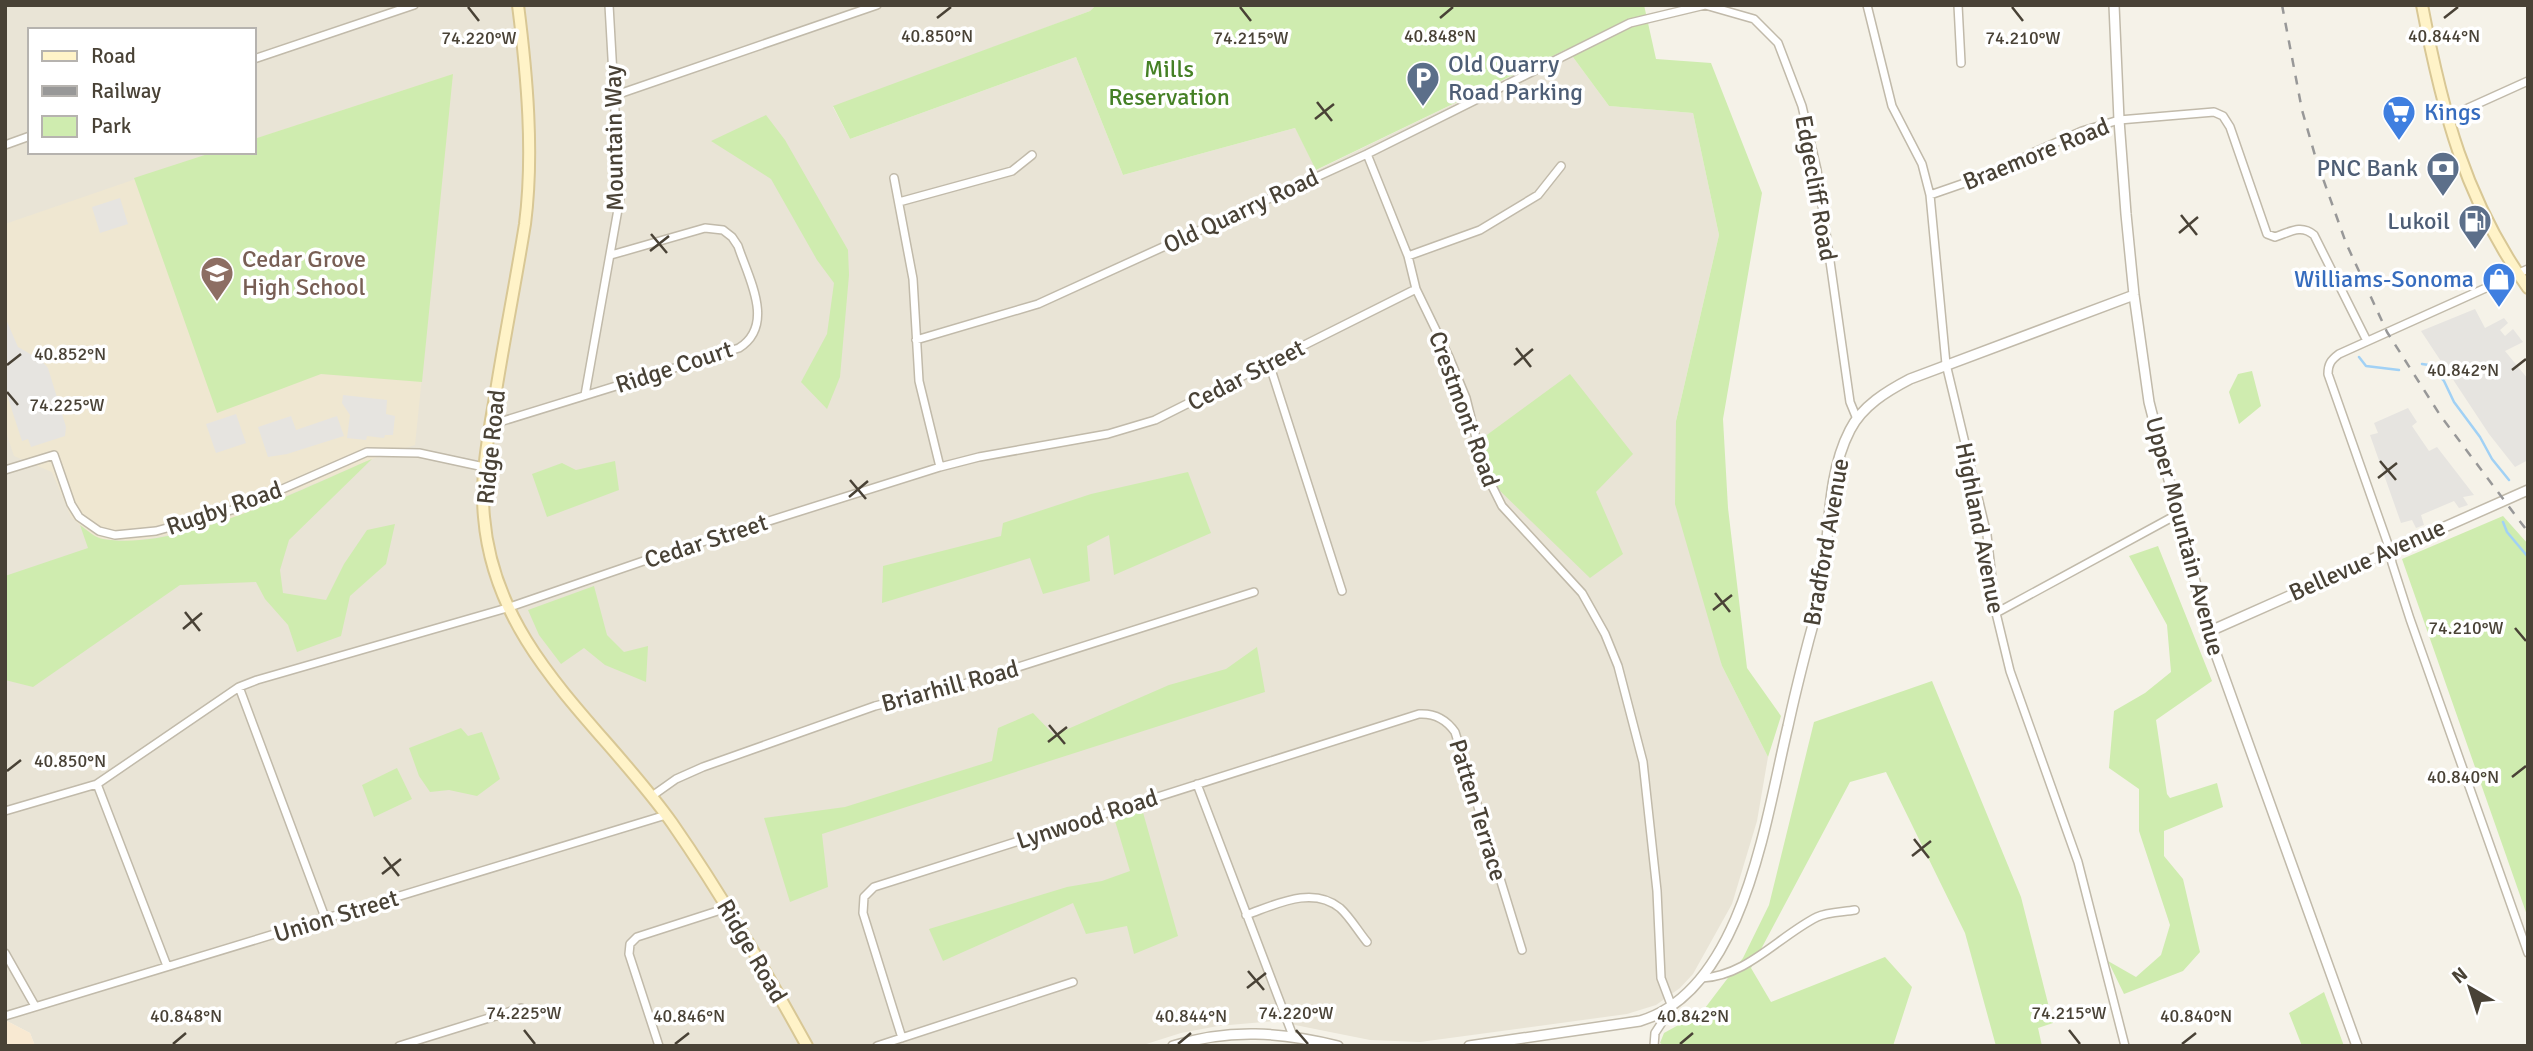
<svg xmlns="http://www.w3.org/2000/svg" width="2533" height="1051" viewBox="0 0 2533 1051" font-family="Signika,sans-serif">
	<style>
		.residential { fill: #e9e4d6; fill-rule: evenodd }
		.commercial { fill: #f8e9d2 }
		.education { fill: #efe7d1 }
		.green { fill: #cfecaf }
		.parking { fill: #e6e4e0 }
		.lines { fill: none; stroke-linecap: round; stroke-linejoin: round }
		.stream { stroke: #a1d1f5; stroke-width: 2.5 }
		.minor-casing { stroke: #c1baaa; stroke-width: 10 }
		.tertiary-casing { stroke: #c1baaa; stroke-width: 12 }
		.secondary-casing { stroke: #d8c795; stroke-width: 14 }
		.minor { stroke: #fff; stroke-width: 7 }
		.tertiary { stroke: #fff; stroke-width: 9 }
		.secondary { stroke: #fff3c8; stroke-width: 10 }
		.rail { stroke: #989898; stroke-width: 2.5; stroke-dasharray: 9 9; stroke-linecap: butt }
		.ticks { fill: none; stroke: #494236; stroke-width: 2.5 }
		.labels { text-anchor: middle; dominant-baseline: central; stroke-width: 7; stroke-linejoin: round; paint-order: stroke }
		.service-label { font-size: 24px; fill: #4e5e75; stroke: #fff; text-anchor: end }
		.park-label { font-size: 24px; fill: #458025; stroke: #fff }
		.shop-label { font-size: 24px; fill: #366cbe; stroke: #fff; text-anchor: start }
		.street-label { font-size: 24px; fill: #494236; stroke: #fff }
		.education-label { font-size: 24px; fill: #785e54; stroke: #fff; text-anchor: start }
		.ticks-label { font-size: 18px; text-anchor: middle; fill: #494236; stroke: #fff; stroke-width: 7; stroke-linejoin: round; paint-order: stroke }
	</style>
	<rect width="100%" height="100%" fill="#f5f2e8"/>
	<path class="residential" d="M5,5h1091l-6,6 -257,96 17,32 226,-82 47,118 172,-47 22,42 250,-121 42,57 84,7 26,122 -43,186 46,245 46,91 -11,64 -25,83 -39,70 -13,14 -24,17 -29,9 -207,28 -50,-2 -95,-19 -57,5 -37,7 -41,13h-1105l-5,-13 -25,-13zM30,30h224v122h-224z"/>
	<path class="commercial" d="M5,1020l25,13 5,13h-30z"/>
	<path class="education" d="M453,74l-38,371 -43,14 -133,57 -62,17 -44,8 -34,-2 -19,-14 -9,-8 -19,-45 -38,-16 -9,-27v-205l209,-72h40v-13z"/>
	<path class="green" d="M1096,5h548l12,54 55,4 51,130 -39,226 5,89 19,160 34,48 -13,41 -46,-91 -47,-162 1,-83 43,-186 -26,-122 -84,-7 -42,-57 -251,121 -21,-42 -172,47 -47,-118 -226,82 -17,-33 257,-95z
		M453,74l-31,308 -101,-8 -104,39 -83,-235 80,-26h40v-13z
		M766,115l19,25 63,110 1,25 -9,102 -13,32 -26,-27 26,-48 7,-51 -17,-23 -46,-81 -60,-38z
		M2252,371l9,35 -22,18 -10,-32 9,-18z
		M1570,374l63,80 -37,38 27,62 -33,24 -93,-90 -17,-48z
		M372,459l-83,81 -9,30 3,23 43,7 18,-36 23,-34 28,-6 -9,40 -36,32 -9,40 -44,16 -9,-27 -23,-26 -9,-17 -76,3 -147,102 -28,-7v-104l83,-28 -8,-23c7,5 15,13 23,14 76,13 198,-50 269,-80z
		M615,461l4,29 -72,27 -15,-43 30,-11 14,7z
		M1188,472l23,61 -97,42 -5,-40 -22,11 3,35 -47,13 -13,-36 -148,45 1,-37 118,-30 2,-13 88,-29z
		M2503,516l25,28v374l-126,-359z
		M2158,546l54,135 -56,39 11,74 3,4 47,-15 6,24 -59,24v25l19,23 17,73 -17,19 -59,23 -16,-33 28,16 25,-22 9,-30 -31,-94v-42l-30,-21 5,-57 31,-18 26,-21 -4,-47 -38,-69z
		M594,586l13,49 17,17 24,-6 -2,36 -41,-17 -21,-17 -23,16 -22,-29 -11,-25z
		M1257,647l8,45 -443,142 6,53 -38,15 -26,-84 81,-11 147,-46 6,-33 35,-15 21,22 115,-50 57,-16z
		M1932,681l89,216 32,126 -15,5 4,18h-46l-31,-113 -79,-161 -36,10 -99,186 20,34 114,-45 27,30 -19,59h-228l-5,-3 4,-10 38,-21 41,-54 26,-53 45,-183z
		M461,728l7,8 14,-4 18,47 -23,17 -28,-6 -19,2 -11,-16 -10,-28z
		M397,768l15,31 -38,18 -12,-32z
		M1142,809l36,127 -44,18 -7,-28 -41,8 -13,-31 -130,58 -14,-32 138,-42 35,-6 28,-10 -15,-50z
		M2324,992l20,54h-42l-13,-33z"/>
	<path class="parking" d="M120,198l8,26 -28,9 -8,-26z
		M2475,309l10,19 19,-10 4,5 -8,7 5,6 8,-7 10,13 -18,9 23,28v81l-13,7 -26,-33 -68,-103z
		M5,317l13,30 23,13 7,8 18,59 -1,9 -34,11 -3,-8 -6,2 -17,-52z
		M343,395l44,5 -1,14 9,2 -2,19h-8l-1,3 -17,-2 -1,4 -19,-2 3,-23 -8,-12z
		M2408,408l9,14 -5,4 17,25 8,-4 37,48 -11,2 5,8 -9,3 -5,-7 -33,14 3,10 -8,3 -4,-8 -11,3 -31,-88 8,-2 -4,-10z
		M236,414l10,29 -30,10 -10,-29z
		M291,416l5,14 41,-14 7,20 -57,18 -19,3 -10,-30z"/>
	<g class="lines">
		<path class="stream" d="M2359,357l7,9 33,4
			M2422,364l7,1 15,16 10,21 26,35 12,22 17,21
			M2503,522l4,10 21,25"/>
		<defs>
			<path id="minor" d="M1705,5l49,14 24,24 24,63 15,64 33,232 7,17
				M1867,5l25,101 30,58 8,31 16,169 41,171 9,78 14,58 68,191 47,184
				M1958,5l3,58
				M254,59l160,-54
				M616,95l261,-90
				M2446,118l82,-37
				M5,145l25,-9
				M1367,154l41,102 8,33 33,68 17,41 18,72 18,36 80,87 23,41 13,32 25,96 14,129 4,87 11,29 -17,26 -1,13
				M894,178l19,101 6,102 21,86
				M1930,195l78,-27 22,-14 52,-23 37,-11 95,-8 9,4 7,11 37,107 8,3c15,-5 26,-13 39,-2l53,106
				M899,202l113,-31 20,-16
				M1408,256l72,-26 58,-35 23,-29
				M2528,269l-189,85c-8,6 -11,10 -11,20l62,176 2,13 18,56 118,334
				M916,340l122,-36 329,-150 263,-131 75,-18
				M1269,363l73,228
				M585,395l35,-197 -11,-193
				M490,425l249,-77c37,-23 9,-71 -1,-102l-6,-9 -9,-7 -18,-2 -94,27
				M5,470l49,-15 17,49 8,13 20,14 16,4 41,-4 83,-23 128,-56 52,1 65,14
				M1996,613l182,-99
				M239,687l87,233
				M97,784l70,182
				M1197,784l96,252
				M652,796l24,-17 27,-12 172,-61 96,-24 283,-90
				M5,811l92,-27 142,-97 18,-7 250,-72 154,-53 279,-88 39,-10 129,-23 47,-14 261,-131
				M1246,915c29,-10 66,-30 94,-7 10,9 18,23 27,34
				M5,953l30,53
				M1702,978c45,-2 77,-42 115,-61 10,-5 26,-5 38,-7
				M5,1016l661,-201
				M902,1038l-39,-125 1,-16 10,-10 545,-173c16,-1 27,5 36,18l67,218
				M399,1046l122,-38
				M659,1046l-30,-92 1,-10 7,-7 90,-29
				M877,1046l196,-64"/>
			<path id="tertiary" d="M2114,5l5,115 7,94 8,81 15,107 59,230 149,414
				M2208,632l320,-142
				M1173,1046c56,-18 109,-14 165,0
				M1469,1046l171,-25c104,-31 126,-204 148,-295 6,-28 13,-56 20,-83 5,-19 11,-38 14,-57 8,-50 4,-110 28,-156 12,-24 37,-39 60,-51l224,-84"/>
			<path id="secondary" d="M518,5c9,70 16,149 7,219 -9,56 -20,111 -29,167 -7,42 -16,84 -12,126 11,132 117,206 188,306 50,72 93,147 135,223
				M2422,5c20,105 43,195 106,283"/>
		</defs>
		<use href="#minor" class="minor-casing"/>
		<use href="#tertiary" class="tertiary-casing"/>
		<use href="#secondary" class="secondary-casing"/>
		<use href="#minor" class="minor"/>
		<use href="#tertiary" class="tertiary"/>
		<use href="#secondary" class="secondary"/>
		<path class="rail" d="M2282,5l20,105 14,49 30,84 41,89 53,83 88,117"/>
	</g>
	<path class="ticks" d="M468,7l11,14M1240,7l11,14M2012,7l11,14M937,18l14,-11M1440,18l13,-11M2444,18l14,-11M1317,102l15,19M1315,119l19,-15M2181,215l16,20M2179,233l19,-16M651,234l16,19M650,251l19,-15M1516,348l15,19M7,365l14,-11M1514,365l19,-16M2512,370l14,-11M7,392l11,13M2380,461l16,19M2378,478l19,-15M850,480l16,19M849,497l19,-16M1715,593l15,19M1713,610l19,-15M185,612l15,19M2515,628l11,13M183,629l19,-16M1049,725l16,19M1048,742l19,-15M7,771l14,-11M2512,777l14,-11M1914,839l15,19M1912,856l19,-15M384,857l15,19M382,874l19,-15M1248,971l16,19M1247,988l19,-15M524,1030l11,14M1296,1030l12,14M2069,1030l11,14M173,1044l13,-11M675,1044l14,-11M1178,1044l13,-11M1680,1044l13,-11M2182,1044l14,-11"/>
	<defs>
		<symbol id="parking-pin" viewBox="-11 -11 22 30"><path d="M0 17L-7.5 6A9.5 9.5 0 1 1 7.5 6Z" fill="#5c6f8a" stroke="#fff"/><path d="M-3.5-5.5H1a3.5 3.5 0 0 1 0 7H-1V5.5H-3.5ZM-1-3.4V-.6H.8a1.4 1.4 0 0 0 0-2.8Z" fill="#fff"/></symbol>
		<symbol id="supermarket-pin" viewBox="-11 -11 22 30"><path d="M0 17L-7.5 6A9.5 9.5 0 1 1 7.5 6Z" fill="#3f7fe0" stroke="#fff"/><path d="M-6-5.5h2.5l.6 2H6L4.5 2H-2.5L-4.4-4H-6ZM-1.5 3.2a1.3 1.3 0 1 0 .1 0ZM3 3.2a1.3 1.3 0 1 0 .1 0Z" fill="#fff"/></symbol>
		<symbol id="bank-pin" viewBox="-11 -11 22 30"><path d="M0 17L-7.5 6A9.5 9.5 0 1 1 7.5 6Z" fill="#5c6f8a" stroke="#fff"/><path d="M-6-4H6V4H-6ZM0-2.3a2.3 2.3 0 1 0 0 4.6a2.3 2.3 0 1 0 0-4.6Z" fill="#fff"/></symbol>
		<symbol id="fuel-pin" viewBox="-11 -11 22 30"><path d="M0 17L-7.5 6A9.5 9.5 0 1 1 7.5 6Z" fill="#5c6f8a" stroke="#fff"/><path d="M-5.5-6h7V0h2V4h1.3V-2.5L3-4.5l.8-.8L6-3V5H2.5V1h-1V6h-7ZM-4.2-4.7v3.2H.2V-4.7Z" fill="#fff"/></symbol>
		<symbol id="school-pin" viewBox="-11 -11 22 30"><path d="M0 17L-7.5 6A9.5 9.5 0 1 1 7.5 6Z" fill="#8d6e63" stroke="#fff"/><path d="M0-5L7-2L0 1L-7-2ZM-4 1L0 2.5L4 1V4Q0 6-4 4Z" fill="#fff"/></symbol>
		<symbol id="shop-pin" viewBox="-11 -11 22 30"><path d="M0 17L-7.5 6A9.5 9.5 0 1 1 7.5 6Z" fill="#3f7fe0" stroke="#fff"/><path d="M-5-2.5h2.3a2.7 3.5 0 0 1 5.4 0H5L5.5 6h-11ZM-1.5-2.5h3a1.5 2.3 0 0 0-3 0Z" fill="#fff"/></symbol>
	</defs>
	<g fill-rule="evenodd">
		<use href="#parking-pin" x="1404" y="59" width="38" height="52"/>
		<use href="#supermarket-pin" x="2380" y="93" width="38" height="52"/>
		<use href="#bank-pin" x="2424" y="149" width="38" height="52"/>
		<use href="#fuel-pin" x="2456" y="202" width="38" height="52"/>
		<use href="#school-pin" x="198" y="254" width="38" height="52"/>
		<use href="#shop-pin" x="2480" y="260" width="38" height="52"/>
	</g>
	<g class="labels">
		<g class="service-label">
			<text x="1448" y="64" text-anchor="start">Old Quarry<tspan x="1448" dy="28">Road Parking</tspan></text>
			<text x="2418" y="168">PNC Bank</text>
			<text x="2450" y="221">Lukoil</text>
		</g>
		<g class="park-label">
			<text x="1169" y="69">Mills<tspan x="1169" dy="28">Reservation</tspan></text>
		</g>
		<g class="shop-label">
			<text x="2424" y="112">Kings</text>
			<text x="2474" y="279" text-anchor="end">Williams-Sonoma</text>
		</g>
		<g class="street-label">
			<text transform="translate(614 138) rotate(-91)">Mountain Way</text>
			<text transform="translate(2036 154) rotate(-22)">Braemore Road</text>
			<text transform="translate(1816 188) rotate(80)">Edgecliff Road</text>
			<text transform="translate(1241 211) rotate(-25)">Old Quarry Road</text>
			<text transform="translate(674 367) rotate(-18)">Ridge Court</text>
			<text transform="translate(1246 375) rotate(-27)">Cedar Street</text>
			<text transform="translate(1464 409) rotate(70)">Crestmont Road</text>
			<text transform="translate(491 447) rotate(-84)">Ridge Road</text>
			<text transform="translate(224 508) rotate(-19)">Rugby Road</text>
			<text transform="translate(1980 528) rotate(79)">Highland Avenue</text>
			<text transform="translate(2185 536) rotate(75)">Upper Mountain Avenue</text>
			<text transform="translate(706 541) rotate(-18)">Cedar Street</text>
			<text transform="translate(1826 542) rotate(-80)">Bradford Avenue</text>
			<text transform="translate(2367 560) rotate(-24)">Bellevue Avenue</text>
			<text transform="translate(950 686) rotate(-15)">Briarhill Road</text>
			<text transform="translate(1478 810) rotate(73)">Patten Terrace</text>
			<text transform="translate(1087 819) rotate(-18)">Lynwood Road</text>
			<text transform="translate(336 916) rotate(-17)">Union Street</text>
			<text transform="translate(752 951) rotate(60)">Ridge Road</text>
		</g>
		<g class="education-label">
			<text x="242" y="259">Cedar Grove<tspan x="242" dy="28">High School</tspan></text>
		</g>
	</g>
	<g class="ticks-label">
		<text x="937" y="42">40.850°N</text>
		<text x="1440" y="42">40.848°N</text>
		<text x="2444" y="42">40.844°N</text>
		<text x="2023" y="44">74.210°W</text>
		<text x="479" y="44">74.220°W</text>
		<text x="1251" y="44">74.215°W</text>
		<text x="70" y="360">40.852°N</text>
		<text x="2463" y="376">40.842°N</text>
		<text x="67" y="411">74.225°W</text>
		<text x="2466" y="634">74.210°W</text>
		<text x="70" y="767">40.850°N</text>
		<text x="2463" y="783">40.840°N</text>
		<text x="524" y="1019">74.225°W</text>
		<text x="1296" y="1019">74.220°W</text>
		<text x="2069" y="1019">74.215°W</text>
		<text x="186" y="1022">40.848°N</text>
		<text x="689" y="1022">40.846°N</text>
		<text x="1191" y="1022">40.844°N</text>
		<text x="1693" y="1022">40.842°N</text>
		<text x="2196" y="1022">40.840°N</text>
	</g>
	<rect width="2533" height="1051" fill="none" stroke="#494236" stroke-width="14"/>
	<rect x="28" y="28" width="228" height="126" fill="#ffffff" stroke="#b6b3af" stroke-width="2"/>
	<rect x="42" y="51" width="35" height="10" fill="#fff3c8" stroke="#b6b3af" stroke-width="2"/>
	<text x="91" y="63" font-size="21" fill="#494236">Road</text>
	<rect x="42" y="86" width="35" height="10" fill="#989898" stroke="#b6b3af" stroke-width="2"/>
	<text x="91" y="98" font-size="21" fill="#494236">Railway</text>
	<rect x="42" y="116" width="35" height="21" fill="#cfecaf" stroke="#b6b3af" stroke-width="2"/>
	<text x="91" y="133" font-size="21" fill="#494236">Park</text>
	<g transform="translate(2470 988) rotate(321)" stroke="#ffffff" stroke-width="5" paint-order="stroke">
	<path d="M0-5L12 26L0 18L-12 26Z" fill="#494236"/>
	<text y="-10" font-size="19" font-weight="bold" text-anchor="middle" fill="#494236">N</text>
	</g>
</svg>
